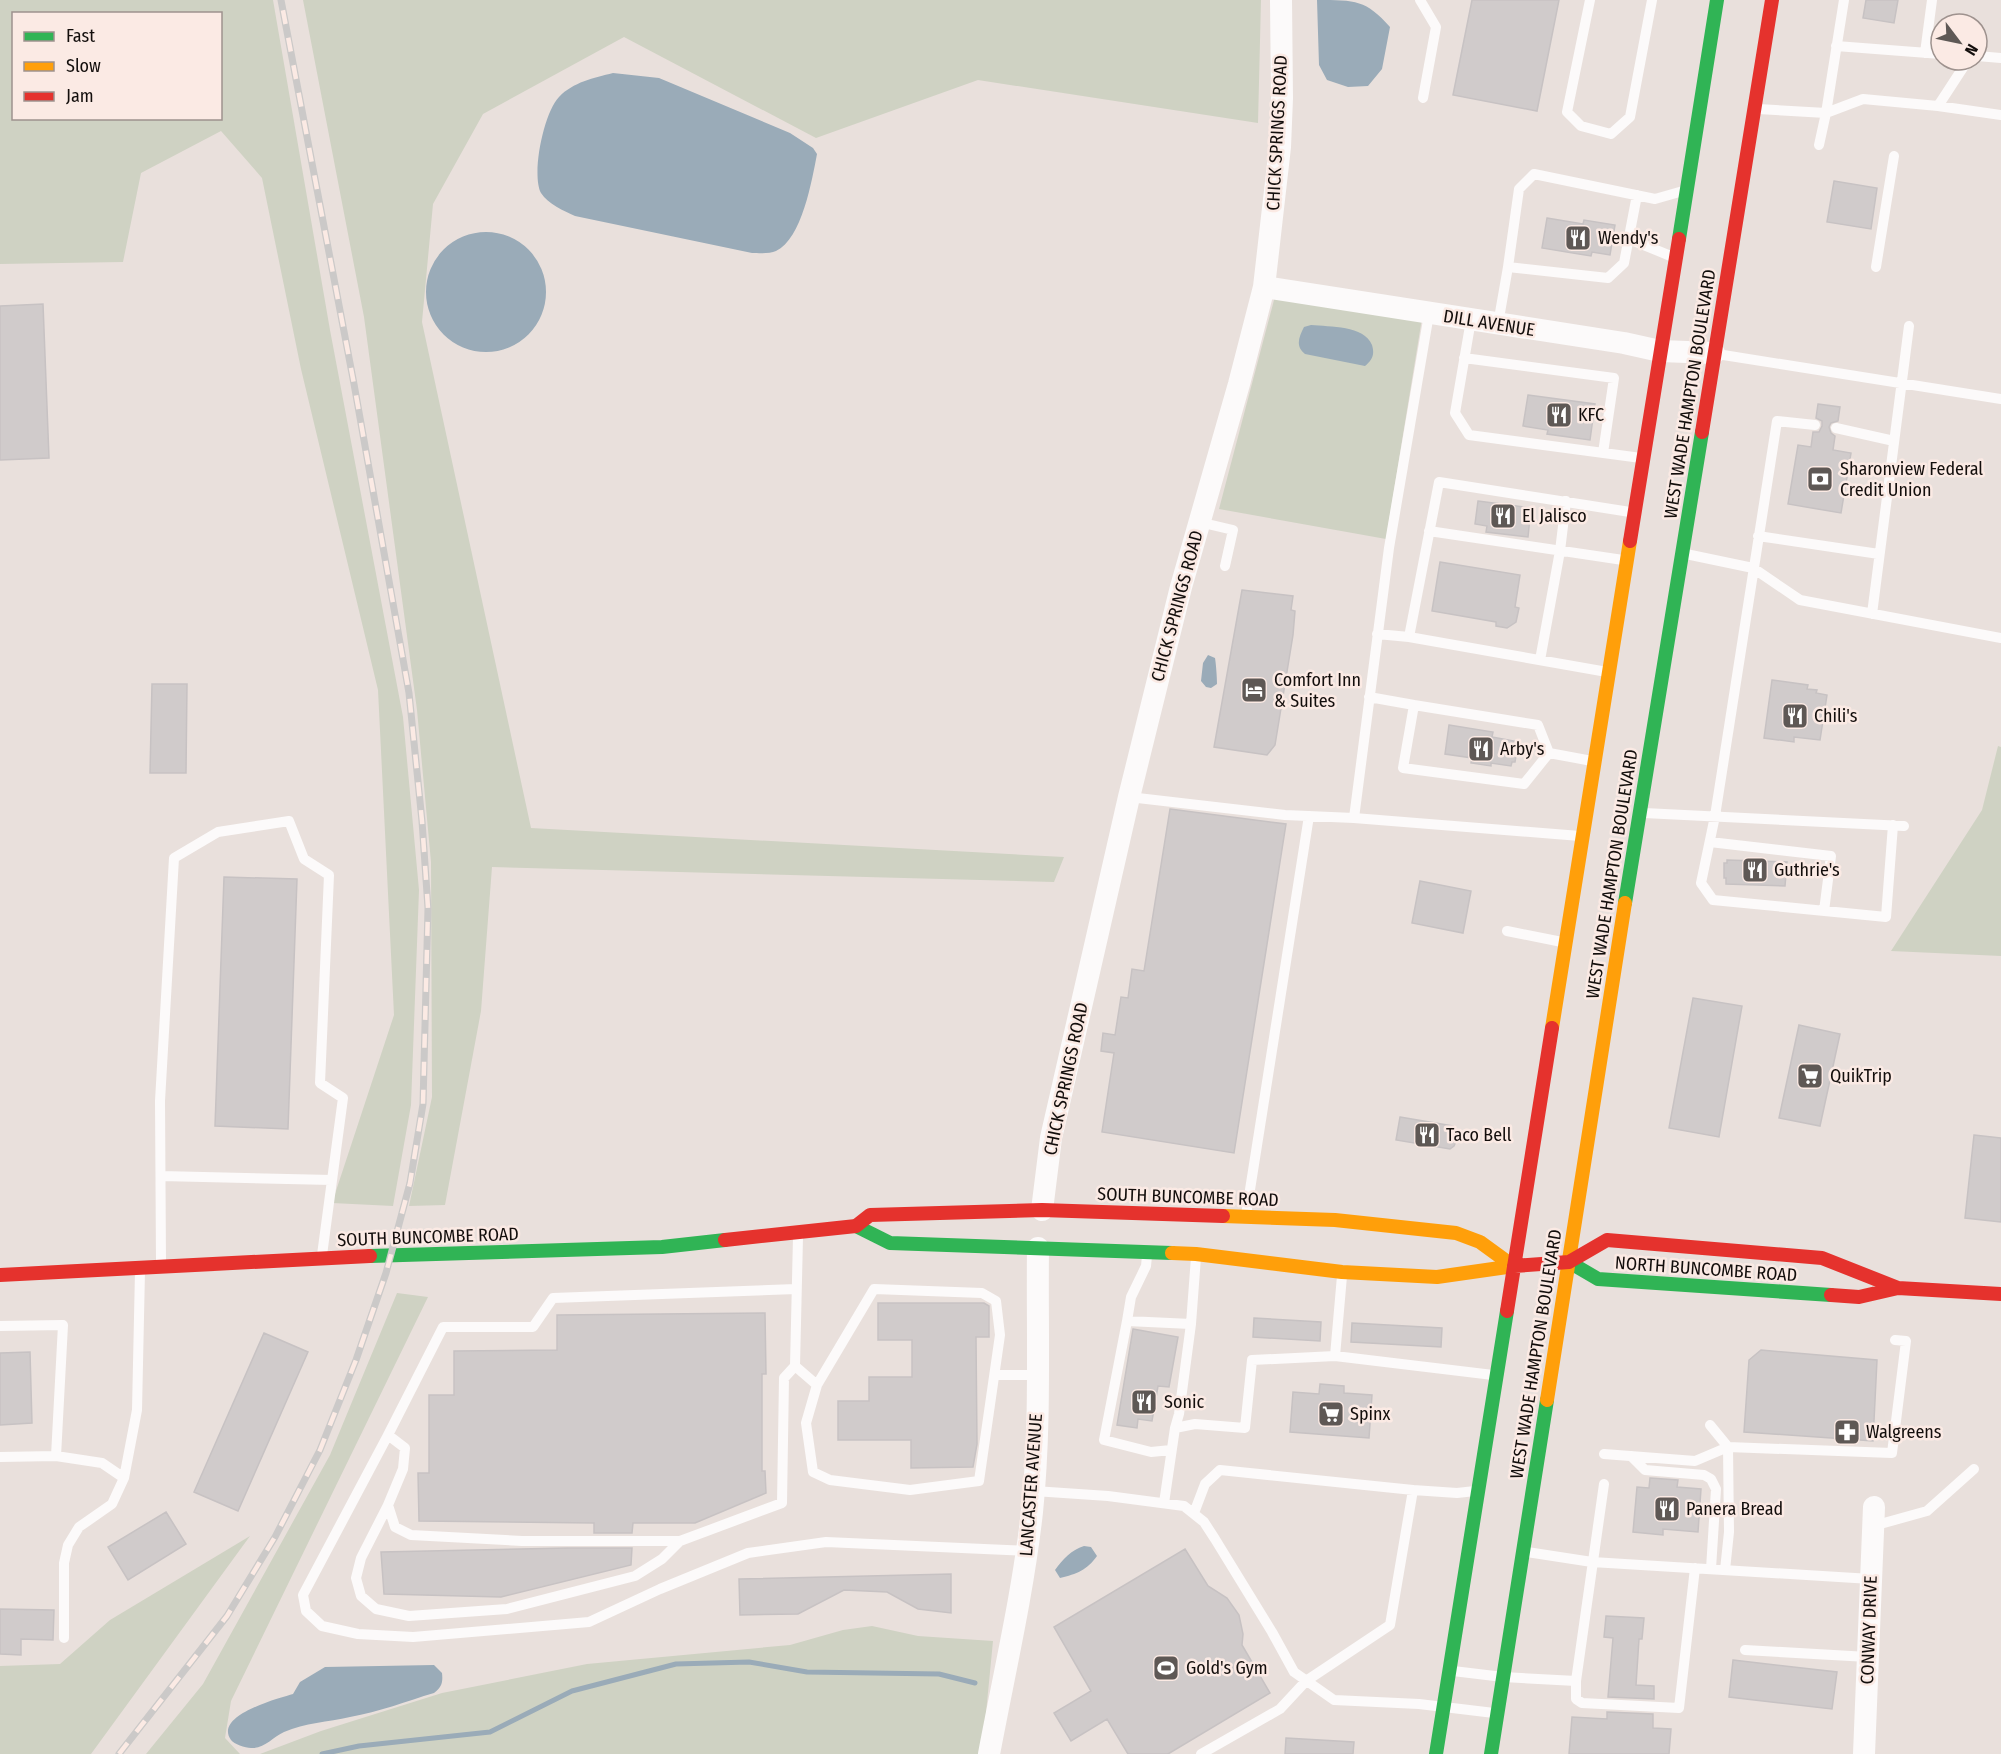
<svg xmlns="http://www.w3.org/2000/svg" width="2001" height="1754" viewBox="0 0 2001 1754" font-family="'Fira Sans Condensed',sans-serif">
	<style>
		.green { fill: #cfd2c3; fill-rule: evenodd }
		.water { fill: #9aabb8 }
		.lines { fill: none; stroke-linecap: round; stroke-linejoin: round }
		.stream { stroke: #9aabb8; stroke-width: 5 }
		.building { fill: #d0cbcb; stroke: #c7c2c3; stroke-width: 1.5 }
		.lane { stroke: #fcfafa; stroke-width: 10 }
		.street { stroke: #fcfafa; stroke-width: 22 }
		.fast { stroke: #30b455; stroke-width: 14 }
		.slow { stroke: #ff9f0a; stroke-width: 14 }
		.jam { stroke: #e5322d; stroke-width: 14 }
		.rail-casing { stroke: #cbc9c8; stroke-width: 7 }
		.rail { stroke: #fbeae4; stroke-width: 4.5; stroke-dasharray: 14; stroke-linecap: butt }
		.labels { text-anchor: middle; dominant-baseline: central; stroke-width: 5; stroke-linejoin: round; paint-order: stroke }
		.street-label { font-size: 18px; fill: #130e0c; stroke: #fbeae4 }
		.poi-label { font-size: 18px; fill: #130e0c; stroke: #fbeae4; text-anchor: start }
	</style>
	<rect width="100%" height="100%" fill="#e9e0dc"/>
	<path class="green" d="M0,0h273l57,330 73,387 16,173 -8,215 -18,101 -61,-3 62,-188 -16,-325 -77,-321 -39,-191 -41,-47 -80,42 -18,89 -123,2zM14,14h206v104h-206z
		M303,0h958l-3,123 -280,-43 -162,58 -192,-101 -141,77 -50,90 -11,118 109,506 533,29 -10,25 -562,-15 -11,144 -36,194 -36,1 23,-109 -1,-235 -14,-152 -53,-393z
		M1279,281l145,25 -38,233 -167,-30z
		M1998,746l3,1v209l-110,-5 91,-141z
		M397,1293l31,4 -197,404 -6,37 15,16h-94l57,-70 127,-229z
		M250,1536l-159,218h-91v-88l60,-2 50,-44z
		M872,1626l46,10 75,5 -11,113h-722l61,-23 121,-38 145,-29 203,-19 53,-15z"/>
	<path class="water" d="M1317,0c39,0 49,0 73,27l-8,42 -14,17 -20,1 -21,-7 -8,-15z
		M613,73l46,5 131,55 23,15 4,6c-5,26 -15,85 -41,97 -6,3 -17,2 -24,2l-177,-37c-11,-5 -27,-12 -34,-23 -10,-19 3,-81 18,-96 14,-15 35,-19 54,-24z
		M426 292a60 60 0 1 1 120 0a60 60 0 1 1-120 0Z
		M1311,325c19,2 53,0 61,20 3,10 0,15 -7,21l-60,-12c-10,-8 -6,-17 -1,-27z
		M1208,655l7,3c1,6 2,19 2,26l-6,4 -5,-1 -5,-6 2,-18z
		M1084,1546l7,1 6,9c-10,14 -20,18 -37,22l-5,-8c8,-11 16,-20 29,-24z
		M434,1665l8,8c1,9 0,14 -8,20 -27,8 -55,19 -84,24 -22,5 -45,6 -66,15 -11,5 -20,17 -33,16 -6,0 -17,-4 -20,-8 -18,-25 49,-42 62,-46l7,-12 25,-15z"/>
	<g class="lines">
		<path class="stream" d="M322,1754l37,-8 131,-14 82,-41 104,-27 73,-2 58,10 132,2 36,9"/>
	</g>
	<path class="building" d="M1472,0h87l-22,111 -84,-16z
		M1866,0h32l-4,23 -31,-5z
		M1834,181l43,7 -6,41 -44,-7z
		M1547,218l36,6 1,-4 31,5 -5,30 -18,-3 -1,4 -49,-8z
		M43,304l6,154 -49,2v-154z
		M1528,395l67,9 -5,36 -43,-6 1,-4 -25,-4z
		M1818,404l22,3 -2,14 -7,2 -2,4 2,6 4,3 -2,14 18,3 -10,60 -53,-9 10,-59 13,2 2,-15h6l3,-6v-5l-6,-3z
		M1478,501l53,7 -3,29 -42,-5 1,-6 -12,-2z
		M1440,562l80,13 -5,32 4,1 -3,14 -9,6 -11,-2v-4l-64,-11z
		M1242,590l51,6 -2,14 4,1 -2,24 -18,110 -8,10 -53,-8z
		M1772,680l36,5 -1,4 10,1 -1,3 11,2 -7,45 -26,-3v5l-30,-4z
		M152,684h35l-1,89h-36z
		M1449,725l44,7 -1,5 22,4 -1,2 5,1 -3,18h-3l-1,4 -20,-3v3l-20,-3 1,-5 -27,-4z
		M1170,809l116,15 -52,329 -132,-21 12,-79 -13,-2 2,-18 12,2 6,-38 7,1 4,-29 12,2z
		M1727,860l60,2 -2,24 -59,-2v-6h-2v-15h3z
		M224,877l73,2 -9,250 -73,-3z
		M1420,881l51,10 -8,42 -51,-10z
		M1693,998l49,8 -23,131 -50,-9z
		M1799,1025l41,9 -20,92 -41,-8z
		M1400,1117l53,9 4,5v8l-3,7 -4,3 -54,-9z
		M1974,1135l27,3v84l-36,-4z
		M878,1303h106l5,3v31h-13l1,107 -4,23 -62,1v-28h-73v-39h31v-24h43v-37h-34z
		M765,1313l1,61h-4v97h3l1,22 -71,30h-62l-1,10h-38v-10l-175,-2 -1,-48h11v-78h25v-44l103,-1v-35z
		M1254,1318l67,4 -1,19 -67,-4z
		M1352,1323l90,5 -1,19 -90,-5z
		M1133,1329l45,8 -9,50 -11,-1 -6,35 -14,-2 -1,9 -20,-3z
		M264,1333l44,19 -70,159 -44,-19z
		M1761,1350l116,10 -4,81 -129,-9 5,-72z
		M30,1352l2,71 -32,2v-72z
		M1320,1384l24,2v7l28,2 -3,43 -79,-6 3,-40 26,2z
		M1650,1478l28,2 -1,7 24,2 -3,43 -35,-3v6l-30,-3 4,-45 12,1z
		M166,1512l20,32 -58,36 -20,-33z
		M568,1548h64l-1,17 -130,32 -117,-3 -3,-42z
		M1185,1549l23,37 19,12 12,17 4,19 -1,11 28,48 -102,61h-40l-21,-35 -36,22 -17,-28 37,-22 -37,-64z
		M951,1574v39l-33,-4 -31,-17 -43,-2 -46,24 -58,1 -1,-36z
		M0,1609l54,1 -1,30 -32,-1v16l-21,-1z
		M1606,1616l38,2 -2,21h-3l-3,46 18,1v13l-46,-2 5,-59 -9,-1z
		M1733,1660l104,12 -5,37 -103,-12z
		M1607,1712l46,2v14l18,1 -2,25h-100l3,-37 35,2z
		M1286,1738l68,4 -1,12h-68z"/>
	<g class="lines">
		<path class="lane" d="M1420,0l16,27 -13,71
			M1590,0l-23,112 14,14 30,8 19,-17 22,-117
			M1836,46l105,8
			M1925,53l7,-53
			M1977,56l24,2
			M1938,106l63,9
			M1758,109l68,4 37,-14 75,7 30,-46
			M1819,145l7,-32 18,-113
			M1637,195l-13,68 -16,15 -100,-11 11,-78 15,-15 121,25 28,-8
			M1629,239l44,18
			M1876,267l18,-111
			M1471,320l-16,93 14,22 172,23
			M1498,324l10,-57
			M1717,354l284,45
			M1464,358l150,20 -11,75
			M1815,425l-38,-4 -62,395 -14,67 12,17 173,17 7,-92
			M1836,428l58,13
			M1199,522l34,8 -8,36
			M1429,531l194,29
			M1758,536l121,18
			M1686,554l67,14 47,32 201,38
			M1872,614l37,-288
			M1377,634l32,3 30,-155 191,30
			M1409,637l198,35
			M1540,660l20,-109 6,-50
			M1369,697l45,8
			M1414,705l124,20 11,28 -25,31 -121,-16z
			M1549,753l43,8
			M1129,797l156,18 69,3 226,18
			M1644,813l260,13
			M1354,818l35,-270 40,-234
			M1710,842l121,14 -7,55
			M1507,931l55,11
			M161,1176l171,4
			M1246,1215l63,-399
			M798,1237l-3,129 22,19 -11,38 7,49 17,8 80,10 69,-9 21,-146 -4,-34 -14,-8 -108,-4 -57,96
			M1147,1256l-1,10 -15,31 -4,24 64,3 5,-67
			M161,1263l-1,-162 14,-243 44,-26 71,-11 15,38 25,16 -9,208 23,15 -21,157
			M1127,1321l-23,119 47,12 20,-2
			M0,1326l63,-1 -7,131 -56,1
			M1335,1356l158,19
			M795,1366l-11,12 -2,125 -102,38h-158l-111,-6 -16,-8 -7,-22 15,-36 2,-21 -17,-13 55,-108h90l20,-29 243,-9
			M995,1375h42
			M1710,1425l18,22 1,85 -4,38
			M1175,1428l20,-4 50,4 7,-68 83,-4 7,-80
			M388,1435l-85,160 3,16 16,15 36,8 55,3 176,-15 71,-33 88,-36 78,-11 201,9
			M1604,1454l91,7 33,-14 164,6 14,-112 -11,-1
			M56,1456l46,7 22,15
			M1631,1456l14,14 59,5 7,4 5,10 -5,80
			M1034,1491l74,5 76,10 20,16 11,17 57,93 22,40 40,28 85,4 75,9
			M1164,1503l11,-75 4,-14 12,-90
			M388,1505l-27,53 -5,20 5,18 15,13 33,7 98,-7 128,-33 27,-17 18,-18
			M1194,1513l11,-29 15,-14 193,20 44,3 18,-2
			M1873,1526l54,-15 47,-42
			M1527,1552l65,10 279,17
			M64,1638v-75l4,-18 11,-18 33,-23 12,-26 13,-68 3,-139
			M1745,1650l123,7
			M1453,1671l50,6 73,4 28,-197
			M1576,1681v18l6,4 97,5 16,-140
			M1201,1754l79,-45 26,-28 84,-56 23,-135"/>
		<path class="street" d="M1264,287l360,56 36,8 54,2
			M1042,1210l9,-72 78,-341 52,-210 58,-203 25,-97 16,-140 2,-49 -1,-98
			M989,1754c15,-80 34,-161 43,-242 9,-87 5,-177 6,-264
			M1864,1754l10,-247"/>
		<path class="fast" d="M1679,239l38,-239
			M1625,903l77,-471
			M856,1226l34,17 282,10
			M370,1256l292,-9 63,-7
			M1569,1262l29,17 233,16
			M1436,1754l71,-443
			M1491,1754l56,-354"/>
		<path class="slow" d="M1552,1028l78,-487
			M1223,1216l112,4 121,13 24,9 33,24
			M1172,1253l24,1 146,18 95,5 77,-11
			M1547,1400l78,-497"/>
		<path class="jam" d="M1702,432l70,-432
			M1630,541l49,-302
			M725,1240l131,-14 14,-11 172,-5 181,6
			M1514,1266l55,-4 38,-22 215,18 76,30
			M0,1275l370,-19
			M1831,1295l28,2 39,-9 103,6
			M1507,1311l45,-283"/>
		<defs>
			<path id="rail" d="M119,1754l108,-138 48,-79 45,-87 36,-90 30,-87 24,-90 13,-79 5,-196 -6,-87 -13,-128 -55,-309 -73,-384"/>
		</defs>
		<use href="#rail" class="rail-casing"/>
		<use href="#rail" class="rail"/>
	</g>
	<defs>
		<symbol id="restaurant-square" viewBox="-11 -11 22 22"><rect x="-9" y="-9" width="18" height="18" rx="4" fill="#5e5855" stroke="#fbeae4"/><path d="M-5-6h1v4h1v-4h1v4h1v-4h1v5L-1.5 .5V6h-2V.5L-5-1ZM5-6V6H3V1.5H1.5Q1.5-4 5-6Z" fill="#fff"/></symbol>
		<symbol id="bank-square" viewBox="-11 -11 22 22"><rect x="-9" y="-9" width="18" height="18" rx="4" fill="#5e5855" stroke="#fbeae4"/><path d="M-6-4H6V4H-6ZM0-2.3a2.3 2.3 0 1 0 0 4.6a2.3 2.3 0 1 0 0-4.6Z" fill="#fff"/></symbol>
		<symbol id="hotel-square" viewBox="-11 -11 22 22"><rect x="-9" y="-9" width="18" height="18" rx="4" fill="#5e5855" stroke="#fbeae4"/><path d="M-6-4.5h1.5V1H6V5H4.5V3h-9V5H-6ZM-4 0a1.8 1.8 0 1 1 3.6 0ZM.5 0V-2.5h3Q6-2.5 6 0Z" fill="#fff"/></symbol>
		<symbol id="supermarket-square" viewBox="-11 -11 22 22"><rect x="-9" y="-9" width="18" height="18" rx="4" fill="#5e5855" stroke="#fbeae4"/><path d="M-6-5.5h2.5l.6 2H6L4.5 2H-2.5L-4.4-4H-6ZM-1.5 3.2a1.3 1.3 0 1 0 .1 0ZM3 3.2a1.3 1.3 0 1 0 .1 0Z" fill="#fff"/></symbol>
		<symbol id="pharmacy-square" viewBox="-11 -11 22 22"><rect x="-9" y="-9" width="18" height="18" rx="4" fill="#5e5855" stroke="#fbeae4"/><path d="M-2-6h4v4h4v4h-4v4h-4v-4h-4v-4h4Z" fill="#fff"/></symbol>
		<symbol id="stadium-square" viewBox="-11 -11 22 22"><rect x="-9" y="-9" width="18" height="18" rx="4" fill="#5e5855" stroke="#fbeae4"/><path d="M0-5a6.5 5 0 1 0 0 10a6.5 5 0 1 0 0-10ZM-3.5-1.8h7v3.6h-7Z" fill="#fff"/></symbol>
	</defs>
	<g fill-rule="evenodd">
		<use href="#restaurant-square" x="1563" y="223" width="30" height="30"/>
		<use href="#restaurant-square" x="1544" y="400" width="30" height="30"/>
		<use href="#bank-square" x="1805" y="464" width="30" height="30"/>
		<use href="#restaurant-square" x="1488" y="501" width="30" height="30"/>
		<use href="#hotel-square" x="1239" y="675" width="30" height="30"/>
		<use href="#restaurant-square" x="1780" y="701" width="30" height="30"/>
		<use href="#restaurant-square" x="1466" y="734" width="30" height="30"/>
		<use href="#restaurant-square" x="1740" y="855" width="30" height="30"/>
		<use href="#supermarket-square" x="1795" y="1061" width="30" height="30"/>
		<use href="#restaurant-square" x="1412" y="1120" width="30" height="30"/>
		<use href="#restaurant-square" x="1129" y="1387" width="30" height="30"/>
		<use href="#supermarket-square" x="1316" y="1399" width="30" height="30"/>
		<use href="#pharmacy-square" x="1832" y="1417" width="30" height="30"/>
		<use href="#restaurant-square" x="1652" y="1494" width="30" height="30"/>
		<use href="#stadium-square" x="1151" y="1653" width="30" height="30"/>
	</g>
	<g class="labels">
		<g class="street-label">
			<text transform="translate(1277 133) rotate(-87)">CHICK SPRINGS ROAD</text>
			<text transform="translate(1489 323) rotate(9)">DILL AVENUE</text>
			<text transform="translate(1690 394) rotate(-81)">WEST WADE HAMPTON BOULEVARD</text>
			<text transform="translate(1177 606) rotate(-75)">CHICK SPRINGS ROAD</text>
			<text transform="translate(1612 874) rotate(-81)">WEST WADE HAMPTON BOULEVARD</text>
			<text transform="translate(1066 1079) rotate(-78)">CHICK SPRINGS ROAD</text>
			<text transform="translate(1188 1197) rotate(2)">SOUTH BUNCOMBE ROAD</text>
			<text transform="translate(428 1237) rotate(-2)">SOUTH BUNCOMBE ROAD</text>
			<text transform="translate(1706 1269) rotate(4)">NORTH BUNCOMBE ROAD</text>
			<text transform="translate(1536 1354) rotate(-81)">WEST WADE HAMPTON BOULEVARD</text>
			<text transform="translate(1031 1485) rotate(-86)">LANCASTER AVENUE</text>
			<text transform="translate(1869 1630) rotate(-88)">CONWAY DRIVE</text>
		</g>
		<g class="poi-label">
			<text x="1598" y="238">Wendy's</text>
			<text x="1578" y="415">KFC</text>
			<text x="1840" y="469">Sharonview Federal<tspan x="1840" dy="21">Credit Union</tspan></text>
			<text x="1522" y="516">El Jalisco</text>
			<text x="1274" y="680">Comfort Inn<tspan x="1274" dy="21">&amp; Suites</tspan></text>
			<text x="1814" y="716">Chili's</text>
			<text x="1500" y="749">Arby's</text>
			<text x="1774" y="870">Guthrie's</text>
			<text x="1830" y="1076">QuikTrip</text>
			<text x="1446" y="1135">Taco Bell</text>
			<text x="1164" y="1402">Sonic</text>
			<text x="1350" y="1414">Spinx</text>
			<text x="1866" y="1432">Walgreens</text>
			<text x="1686" y="1509">Panera Bread</text>
			<text x="1186" y="1668">Gold's Gym</text>
		</g>
	</g>
	<rect x="12" y="12" width="210" height="108" fill="#fbeae4" stroke="#9e928e" stroke-width="1.5"/>
	<rect x="24" y="32" width="30" height="9" fill="#30b455" stroke="#9e928e" stroke-width="1.5"/>
	<text x="66" y="42" font-size="18" fill="#130e0c">Fast</text>
	<rect x="24" y="62" width="30" height="9" fill="#ff9f0a" stroke="#9e928e" stroke-width="1.5"/>
	<text x="66" y="72" font-size="18" fill="#130e0c">Slow</text>
	<rect x="24" y="92" width="30" height="9" fill="#e5322d" stroke="#9e928e" stroke-width="1.5"/>
	<text x="66" y="102" font-size="18" fill="#130e0c">Jam</text>
	<g transform="translate(1959 42) rotate(122)"><circle r="28" fill="#fbeae4" stroke="#9e928e" stroke-width="1.5"/>
	<path d="M0-4.5L10 22L0 15L-10 22Z" fill="#5e5855"/>
	<text y="-9" font-size="16" font-weight="bold" text-anchor="middle" fill="#130e0c">N</text>
	</g>
</svg>
